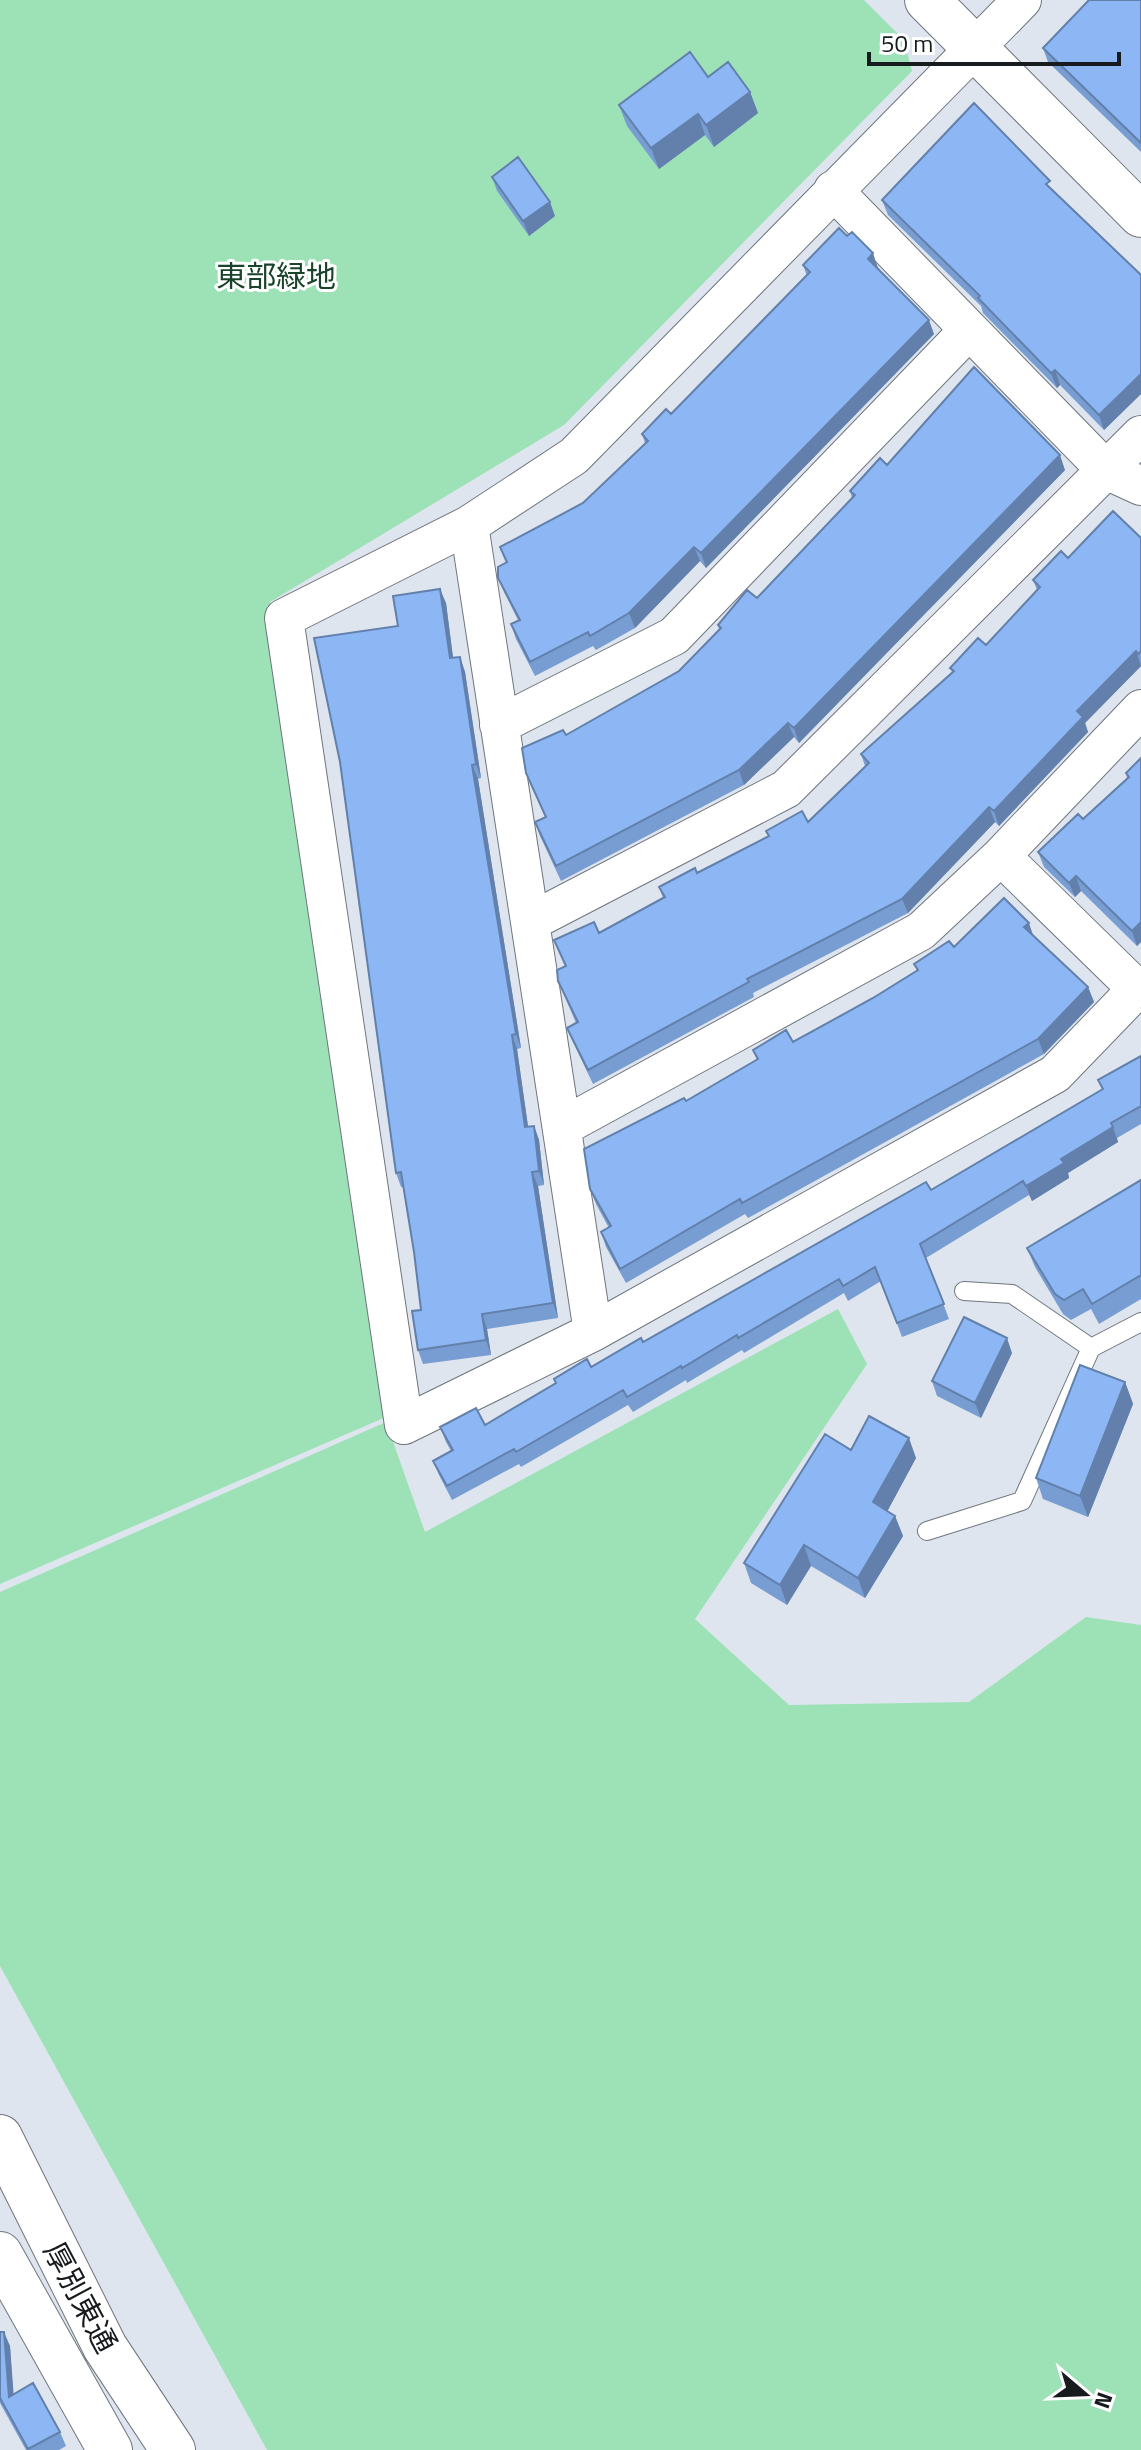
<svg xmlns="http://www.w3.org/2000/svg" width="1141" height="2450" viewBox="0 0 1141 2450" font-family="'Titillium Web','Noto Sans JP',sans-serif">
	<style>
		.green { fill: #9de2b7 }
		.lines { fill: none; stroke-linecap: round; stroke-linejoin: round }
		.lane-casing { stroke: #6f757d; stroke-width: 20 }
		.street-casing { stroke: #6f757d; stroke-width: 40 }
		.secondary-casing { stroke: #6f757d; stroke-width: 46 }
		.lane { stroke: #fff; stroke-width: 18 }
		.street { stroke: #fff; stroke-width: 38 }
		.secondary { stroke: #fff; stroke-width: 44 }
		.wall { fill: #789dd2 }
		.shaded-wall { fill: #6280ab }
		.building { fill: #8cb7f4; stroke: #6280ab; stroke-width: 2 }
		.labels { text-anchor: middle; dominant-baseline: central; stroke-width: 6; stroke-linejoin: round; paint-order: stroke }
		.park-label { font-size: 30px; fill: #1a432c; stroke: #fff }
		.street-label { font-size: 30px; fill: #181b1e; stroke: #fff }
	</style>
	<rect width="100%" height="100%" fill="#dee5ee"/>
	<path class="green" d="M0,0h864l40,40 8,31 -348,354 -294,177 116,815 -386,167z
		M838,1309l29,55 -172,255 94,86 180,-3 117,-85 55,8v825h-874l-267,-484v-374l386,-170 39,110z"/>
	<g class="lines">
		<defs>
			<path id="lane" d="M964,1291l48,3 79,54 50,-26
				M927,1531l95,-30 69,-153"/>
			<path id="street" d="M1022,0l-448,456 -105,69 -185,93 120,807 189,-93 462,-258 86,-89
				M833,190l273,280 35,16
				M469,525l124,807
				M499,725l175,-89 294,-305
				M1001,856l136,133
				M530,922l256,-133 355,-354
				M564,1126l357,-195 80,-75 140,-147"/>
			<path id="secondary" d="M927,0l214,215
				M0,2137l105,210 68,103
				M0,2254l110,196"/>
		</defs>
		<use href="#lane" class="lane-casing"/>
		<use href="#street" class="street-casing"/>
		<use href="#secondary" class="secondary-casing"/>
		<use href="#lane" class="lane"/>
		<use href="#street" class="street"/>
		<use href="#secondary" class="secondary"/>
	</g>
	<path class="wall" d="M1141,0v152l-93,-90 -5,-14z
		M708,77l42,15 8,21 -44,34 -9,-12 -46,34 -32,-43 -8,-21z
		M492,177l63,39 -26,20 -32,-45z
		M1053,191l88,84v119l-37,36 -44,-45 -3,3 -74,-75 -2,-7 -93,-91 -6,-15z
		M803,265l75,3 56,66 -228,234 -6,-7 -65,67 -39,22 -3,-4 -58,30 -19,-37 -5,-15 7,-4 -14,-28 -6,-14 8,-15 -6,-16 83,-44 62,-60 -3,-9 29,-20 136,-138z
		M887,465l178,5 -266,273 -5,-6 -50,48 -183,96 -21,-45 -5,-14 10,-5 -19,-44 40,-38 113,-64 40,-42 -1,-4 39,-27 95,-100 -2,-7z
		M1141,538v128l-56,57 3,9 -89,94 -4,-4 -87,91 -155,80 1,4 -161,87 -20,-42 -6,-14 9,-5 -18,-42 7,-15 -11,-26 45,-7 64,-35 -4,-11 38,-14 71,-37 -2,-5 42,-9 57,-56 -4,-12 91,-82 -2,-4 36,-23 51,-55 -4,-10 35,-22z
		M446,603l7,55 7,-1 5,15 16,106 -3,1 43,269 -4,1 11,77h6l5,14 5,45 -6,1 20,132 -71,11 4,26 -68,9 -5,-14 3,-40 -7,-58 -11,-65h-2l-5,-14 -56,-411 58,-136z
		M1141,758v184l-4,4 -56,-55 -6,6 -31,-30 -6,-15 45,-33 44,-41 -1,-5z
		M1033,935l55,52 6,15 -50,52 -296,164 -3,-4 -119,69 -20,-36 -5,-15 8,-4 -13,-24 -6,-15 96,-88 71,-41 -4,-10 40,-8 80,-44 44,-27 -3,-7 40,-17z
		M1141,1056v68l-24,14 1,4 -50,31 1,5 -37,23 -3,-6 -103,63 23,61 -47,18 -21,-56 -33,20 -4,-8 -100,60 -2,-3 -55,33 -1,-3 -53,32 -5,-7 -107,62 -2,-3 -67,36 -13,-25 -6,-14 18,-10 -5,-9 -6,-15 45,-2 71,-41 -2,-5 37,-12 52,-25 288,-152 171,-101 -4,-9z
		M1141,1180v119l-42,25 -8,-15 -20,11 -8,-6 -28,-47 -8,-19z
		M1012,1353l-31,65 -44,-22 -5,-15z
		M1125,1382l8,22 -45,113 -45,-18 -7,-21z
		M851,1450l65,8 -29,53 8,5 8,20 -38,62 -54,-32 -24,39 -36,-22 -7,-20z
		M0,2332l10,14 3,49 47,37 6,14 -7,4h-33l-26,-47z"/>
	<path class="shaded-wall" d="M750,92l8,21 -44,34 -8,-22z
		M698,114l7,21 -46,34 -8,-21z
		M550,202l5,14 -26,20 -6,-15z
		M873,253l5,15 -5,5 -5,-14z
		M929,320l5,14 -228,234 -5,-15z
		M1055,370l5,15 -3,3 -6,-15z
		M1141,374v20l-37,36 -5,-15z
		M1060,455l5,15 -266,273 -5,-15z
		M694,547l6,14 -65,67 -6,-15z
		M440,589l6,14 9,70 -5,-15z
		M1136,651l5,15 -56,57 3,9 -89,94 -5,-15 83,-100z
		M460,657l5,15 16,106 -5,-14z
		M788,723l6,14 -50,48 -5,-15z
		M472,765l6,14 43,269 -5,-14z
		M989,807l6,15 -87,91 -6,-14z
		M1076,876l5,15 -6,6 -6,-14z
		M1141,922v20l-4,4 -5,-15z
		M1029,923l5,15 -10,-11z
		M1088,987l6,15 -50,52 -6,-15z
		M512,1035l5,14 13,92 -5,-14z
		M534,1126l5,14 5,45 -5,-14z
		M1113,1127l5,15 -50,31 1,5 -37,23 -6,-15 35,-27z
		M532,1172l6,14 20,132 -5,-15z
		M482,1314l5,15 4,26 -5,-15z
		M1007,1338l5,15 -31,65 -6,-15z
		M1125,1382l8,22 -45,113 -8,-21z
		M909,1438l7,20 -35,65 -8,-21z
		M895,1516l8,20 -38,62 -7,-20z
		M804,1545l7,21 -24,39 -7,-20z
		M4,2332l6,14 5,66 -6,-15z"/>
	<path class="building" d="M1089,0h52v143l-98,-95z
		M690,52l18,25 20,-15 22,30 -44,33 -8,-11 -47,34 -32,-43z
		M974,103l76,78 -4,3 95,91v99l-42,41 -44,-45 -4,3 -73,-75 2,-2 -98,-96z
		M518,157l32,45 -27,19 -31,-44z
		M839,228l8,8 5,-4 21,21 -5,6 61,61 -228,233 -7,-6 -65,66 -39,23 -2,-4 -58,30 -19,-38 9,-4 -22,-42v-11l9,-5 -7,-15 83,-44 65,-62 -6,-7 24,-25 5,5 139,-142 -7,-7z
		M974,367l86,88 -266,273 -6,-5 -49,47 -183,96 -21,-44 11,-5 -20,-44 -4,-25 41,-18 3,5 113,-64 42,-43 -3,-3 29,-35 10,8 98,-103 -5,-4 30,-33 7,7z
		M1113,511l28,27v113l-3,3 -2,-3 -59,60 6,6 -89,94 -5,-4 -87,92 -155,80 2,3 -161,88 -21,-42 11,-6 -20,-41 -1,-11 9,-4 -12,-26 40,-18 5,11 66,-36 -6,-10 36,-19 2,5 72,-37 -3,-5 36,-20 6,11 61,-59 -8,-9 93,-83 -4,-3 28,-30 8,7 54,-58 -7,-7 28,-29 7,7z
		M440,589l10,69 10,-1 16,107 -4,1 44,269 -4,1 13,92 9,-1 5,45 -7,1 21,131 -71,11 4,26 -68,10 -6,-39 9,-1 -7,-58 -13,-80 -5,1 -56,-411 -26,-124 84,-12 -5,-30z
		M1141,758v164l-9,9 -56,-55 -7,7 -31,-31 40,-38 5,5 46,-42 -3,-4z
		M1004,898l25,25 -5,4 64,60 -50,52 -296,164 -2,-4 -120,70 -19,-37 10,-6 -21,-37 -6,-40 100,-51 2,3 72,-42 -5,-9 33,-20 7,12 80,-44 45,-28 -4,-6 35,-23 5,6z
		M1141,1056v50l-30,17 2,4 -52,32 3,4 -38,23 -3,-5 -103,63 24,60 -47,19 -22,-56 -32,19 -4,-7 -101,59 -1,-3 -55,33 -1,-2 -54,31 -4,-7 -107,62 -2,-3 -67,37 -14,-25 20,-11 -13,-23 36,-19 9,17 71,-42 -2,-4 33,-20 4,8 50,-29 2,4 283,-160 5,8 172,-101 -5,-9z
		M1141,1180v95l-49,29 -9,-15 -19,11 -9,-6 -28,-46z
		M964,1317l43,21 -32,65 -43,-22z
		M1080,1365l45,17 -45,114 -44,-18z
		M869,1416l40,22 -36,64 22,14 -37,62 -54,-33 -24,40 -36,-22 81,-129 26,16z
		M0,2332h4l5,65 24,-14 27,49 -32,17 -28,-51z"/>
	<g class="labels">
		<g class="park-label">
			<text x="276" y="276">東部緑地</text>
		</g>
		<g class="street-label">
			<text transform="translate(81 2297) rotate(62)">厚別東通</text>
		</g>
	</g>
	<g transform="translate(1085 2394) rotate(109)" stroke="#ffffff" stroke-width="6" paint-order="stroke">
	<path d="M0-6L14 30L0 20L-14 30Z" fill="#181b1e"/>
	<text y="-12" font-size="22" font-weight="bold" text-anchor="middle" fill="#181b1e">N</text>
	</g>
	<path d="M869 52v12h250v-12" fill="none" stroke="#181b1e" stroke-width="4"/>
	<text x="881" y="52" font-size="24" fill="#181b1e" stroke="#ffffff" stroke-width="6" paint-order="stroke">50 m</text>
</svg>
